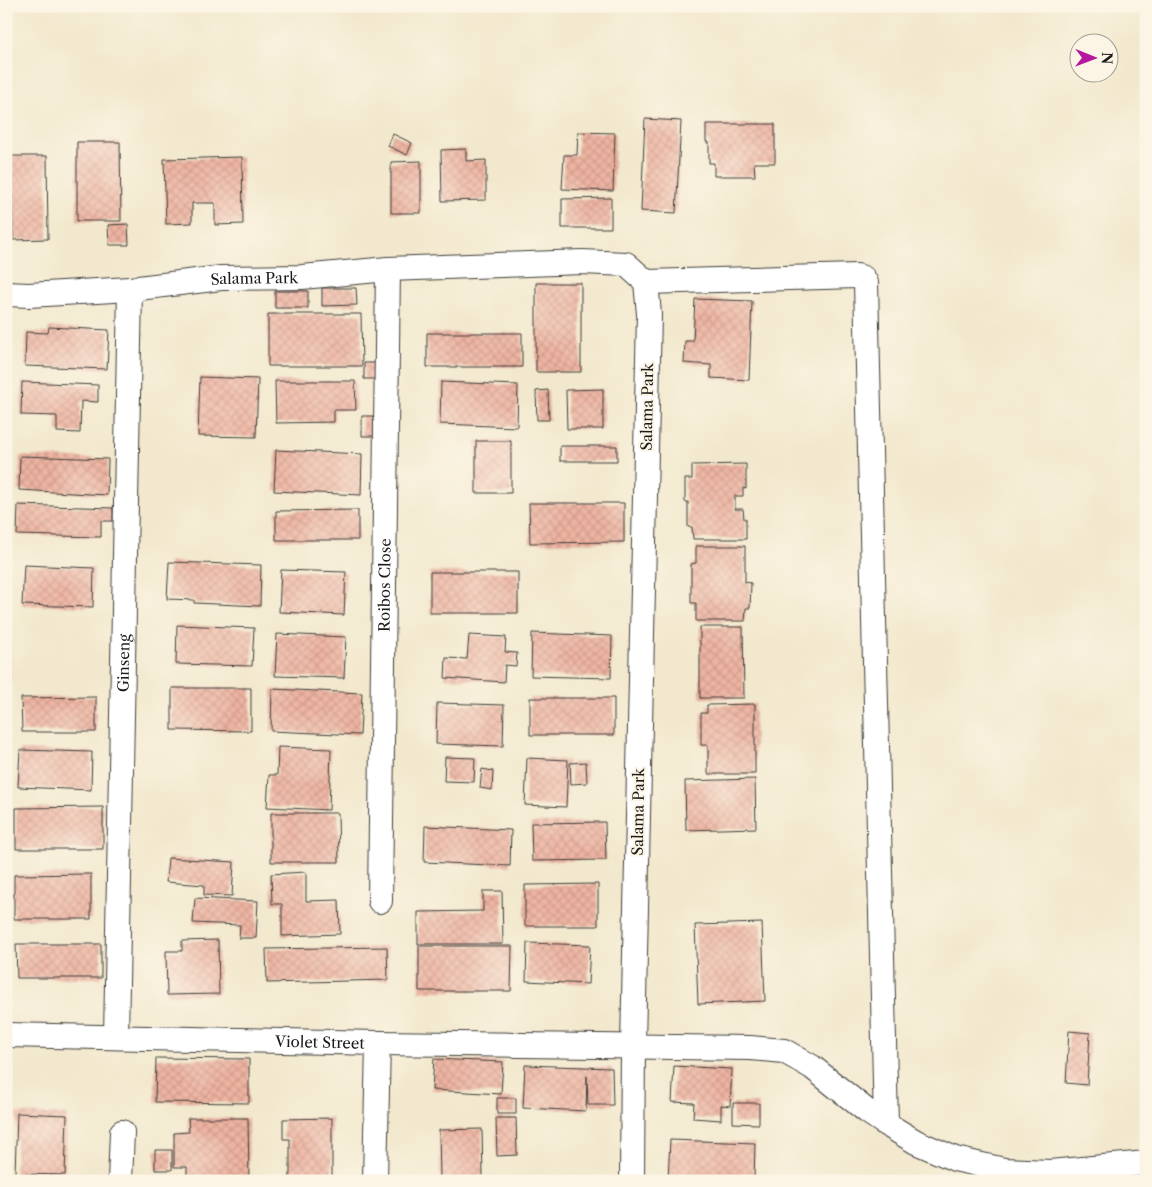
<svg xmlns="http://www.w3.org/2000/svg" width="1152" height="1187" viewBox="0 0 1152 1187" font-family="'Libre Caslon Text',serif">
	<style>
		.building { fill: url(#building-cross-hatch) }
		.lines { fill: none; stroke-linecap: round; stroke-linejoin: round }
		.minor-casing { stroke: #3c3b37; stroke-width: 26 }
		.minor { stroke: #fff; stroke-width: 24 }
		.labels { text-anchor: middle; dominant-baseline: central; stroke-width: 4; stroke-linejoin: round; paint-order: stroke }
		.street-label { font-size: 15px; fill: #1c1c1c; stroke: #fcf5e5 }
	</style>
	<defs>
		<pattern id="building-cross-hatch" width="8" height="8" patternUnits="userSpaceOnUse" patternTransform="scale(1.25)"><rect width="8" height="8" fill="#efb4a2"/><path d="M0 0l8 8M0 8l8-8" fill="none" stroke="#cc9a8b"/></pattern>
	</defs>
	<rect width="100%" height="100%" fill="#fcf5e5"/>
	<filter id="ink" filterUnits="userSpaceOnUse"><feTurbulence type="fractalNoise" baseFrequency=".02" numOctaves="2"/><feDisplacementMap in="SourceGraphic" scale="10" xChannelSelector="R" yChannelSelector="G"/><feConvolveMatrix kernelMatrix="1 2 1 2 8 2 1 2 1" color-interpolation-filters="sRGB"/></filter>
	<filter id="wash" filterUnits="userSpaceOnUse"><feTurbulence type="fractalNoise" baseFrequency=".0096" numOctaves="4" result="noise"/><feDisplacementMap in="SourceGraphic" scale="20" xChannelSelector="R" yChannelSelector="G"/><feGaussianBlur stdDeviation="1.12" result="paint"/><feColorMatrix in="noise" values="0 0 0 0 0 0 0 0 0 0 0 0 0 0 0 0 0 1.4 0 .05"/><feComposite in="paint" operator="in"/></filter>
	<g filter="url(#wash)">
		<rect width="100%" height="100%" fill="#f2e8cd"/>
		<g id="blocks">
			<path class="building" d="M645,119l36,2 -5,92 -35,-2z
				M706,124h69v39h-21l1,13h-41v-13h-5v-21h-3z
				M578,132l37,1 -2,58 -51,-2 2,-34h13z
				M393,134l19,9 -5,12 -19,-9z
				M77,142h43l1,79h-44z
				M466,149v12l20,-1v40l-44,1 -1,-51z
				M12,156h35l1,83 -35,1z
				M242,157l1,67 -28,1v-22h-23v20l-26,1 -2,-65z
				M421,161v52h-30v-51z
				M611,198v30h-49v-29z
				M128,224l1,21h-20l-1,-20z
				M536,283h45v89h-45z
				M322,288h34l1,17 -35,1z
				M275,291h33v17h-33z
				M695,299l57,2 -3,79 -38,-2v-13l-27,-2 1,-22h8z
				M268,314h93l1,52h-94z
				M49,327l60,3 -2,39 -82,-3 1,-34 22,1z
				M427,333h95v34h-95z
				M364,363h13v16h-13z
				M200,377l58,2 -2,58 -58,-1z
				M275,381h80l1,29h-22v12l-58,1z
				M22,382l76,3v17l-17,-1 -1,32 -23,-1v-16l-36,-1z
				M441,382l77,3 -1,42 -77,-3z
				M603,389v40h-36l-1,-39z
				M548,390l1,30h-12l-1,-29z
				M362,416h14v20h-14z
				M476,441h35v52h-35z
				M560,446h57v15h-57z
				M276,450l86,4 -1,41 -87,-4z
				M20,456l88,3 -1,36 -88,-5z
				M746,464v25l-3,-1v8h-8v13h8l1,10h2v20h-53l-1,-12h-4v-25h-3v-23h7v-14z
				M529,503h95v39l-94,1z
				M18,505l95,3v13h-12v16l-84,-2z
				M358,510v30h-82v-29z
				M696,546h49v36l6,1 -1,25h-4l-1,13h-49v-18h-5v-39l5,-1z
				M169,562l92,3 -1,41 -66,-3v-3l-27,-1z
				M24,565l70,3 -1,39 -71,-2z
				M281,570l65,2 -2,43 -65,-3z
				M430,572h88v41h-88z
				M177,625l77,3 -2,38 -76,-2z
				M700,627h43l1,71h-44z
				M6,630h5v53h-5z
				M532,633l80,3 -1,42 -80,-2z
				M277,634l69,3 -2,41 -69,-2z
				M469,635l37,2 -1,15 12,1 -1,13 -11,-1 -1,17 -59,-4 1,-20 21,1z
				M172,688h79v43l-79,-1z
				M272,689l90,4 -2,42 -89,-4z
				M96,697v35h-74l-1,-34z
				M530,698h84v37h-84z
				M437,703l67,2 -1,41 -67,-2z
				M755,704v70h-47v-29h-7v-32h6v-8z
				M278,747l53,2 -2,61 -62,-3 2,-32h8z
				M20,750l72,2 -1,38 -73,-3z
				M445,757l30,1 -1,24 -30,-1z
				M527,758l41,2 -2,47 -41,-2z
				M586,762l1,21 -16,1 -1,-21z
				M482,769l11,2 -1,19 -12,-2z
				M755,779l1,49 -70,2 -1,-49z
				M103,807v42h-87v-41z
				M271,813h67l1,49h-68z
				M605,822l1,38 -74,1 -1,-38z
				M425,826l86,4 -1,36 -86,-4z
				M168,858l66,4 -2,34 -28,-1v-10l-38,-3z
				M306,872v29l33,-1 1,34 -58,2v-32h-10l-1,-30z
				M91,874v45h-77v-44z
				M598,884v42h-73v-41z
				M483,891h19l1,53h-85v-32l65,-1z
				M195,898l63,3 -2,37h-17l1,-13 -47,-2z
				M762,923l3,78 -67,3 -3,-79z
				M218,940l1,54 -52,1 -1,-44h16v-10z
				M527,943l63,2 -2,39 -62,-3z
				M16,944h85v34h-84z
				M419,946h93l-1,45h-92z
				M387,947l1,33 -121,3 -1,-34z
				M1069,1031l21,2 -3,52 -21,-2z
				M156,1058l93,1v44l-94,-1z
				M434,1059l69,3 -2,32 -69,-4z
				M525,1065l87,3 1,37h-25l-1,-29 -1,35 -63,-3z
				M674,1066l58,3 -2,37 -9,-1v15l-28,-2 1,-15 -22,-1z
				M497,1098h19v16h-19z
				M733,1103h26v21l-26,-1z
				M17,1113l50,2 -2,60 -50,-1z
				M188,1118h60l1,63h-62v-14h-13v-34l15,-1z
				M332,1118v63h-42v-42h-7v-20z
				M496,1118h20l1,37 -20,1z
				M482,1129l1,49h-43l-1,-48z
				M670,1140l85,3 -1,38 -86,-1z
				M155,1150h17v20h-17z"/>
		</g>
	</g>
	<g filter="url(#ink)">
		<use href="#blocks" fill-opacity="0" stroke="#3c3b37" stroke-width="1"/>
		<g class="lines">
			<defs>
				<g id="minor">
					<path d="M646,282l211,-6 6,2 3,5 20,841"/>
					<path id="s1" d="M6,294l23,1 101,-6 91,-11 81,-1 86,-8 194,-7 44,2 20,18 3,32 -16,731 -1,136"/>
					<path id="s2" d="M380,901l8,-632"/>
					<path id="s3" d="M6,1035l372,8 372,5 34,3 28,16 56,45 18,12 30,18 39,17 49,11 46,2 96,-9"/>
					<path id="s4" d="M116,1037l14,-748"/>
					<path d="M120,1181l2,-49"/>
					<path d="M375,1181l3,-138"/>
				</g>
			</defs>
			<use href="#minor" class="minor-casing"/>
			<use href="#minor" class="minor"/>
		</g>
	</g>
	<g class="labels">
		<g class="street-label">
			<text stroke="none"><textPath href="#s1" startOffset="249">Salama Park</textPath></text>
			<text transform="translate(647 407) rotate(-89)">Salama Park</text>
			<text stroke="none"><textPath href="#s2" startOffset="316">Roibos Close</textPath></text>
			<text stroke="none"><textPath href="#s4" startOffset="374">Ginseng</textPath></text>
			<text transform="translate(638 812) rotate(-89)">Salama Park</text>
			<text stroke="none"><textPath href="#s3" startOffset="314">Violet Street</textPath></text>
		</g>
	</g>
	<rect width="1152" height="1187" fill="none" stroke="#fcf5e5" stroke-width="25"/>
	<g transform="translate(1094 58) rotate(91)"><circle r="24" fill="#fcf5e5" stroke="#a29e95"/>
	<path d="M0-4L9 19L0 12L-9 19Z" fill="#b5179e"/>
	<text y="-8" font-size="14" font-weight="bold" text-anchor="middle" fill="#1c1c1c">N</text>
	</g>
</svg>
